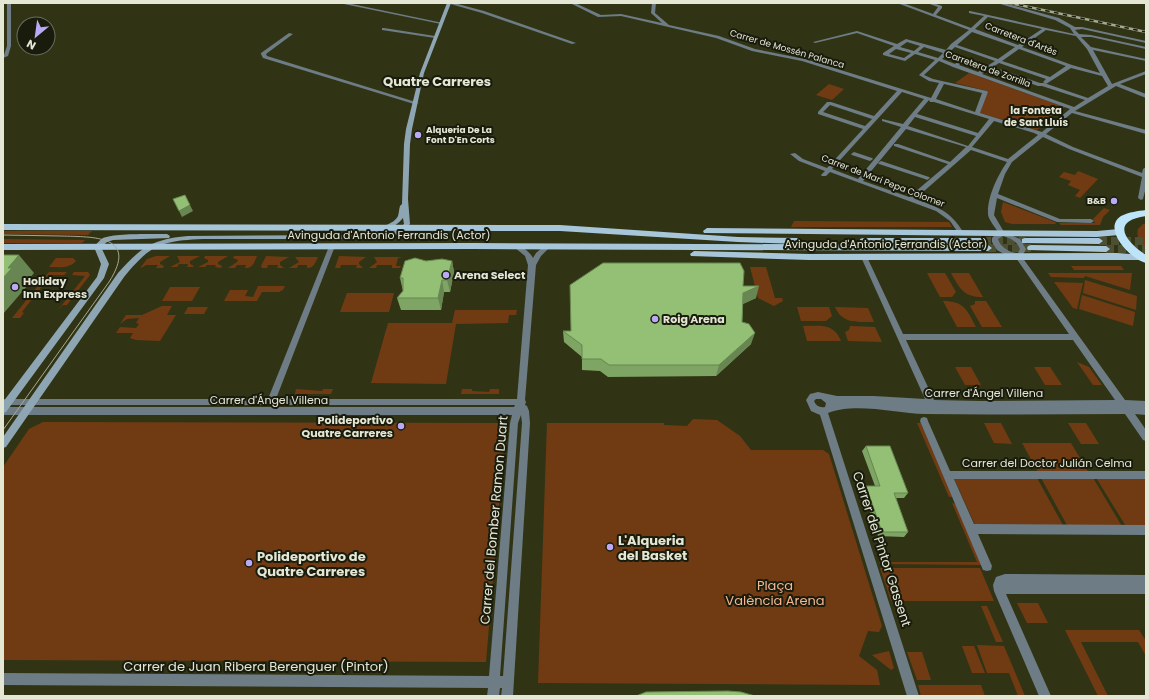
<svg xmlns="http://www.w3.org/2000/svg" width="1149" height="699" viewBox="0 0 1149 699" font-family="Poppins,sans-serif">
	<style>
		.green { fill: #703b13 }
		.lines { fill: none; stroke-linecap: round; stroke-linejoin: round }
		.primary-tunnel { stroke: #4c4f31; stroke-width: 8; stroke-dasharray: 8 4; stroke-linecap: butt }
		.street { fill: #6d7c85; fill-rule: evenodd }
		.secondary { fill: #8ea6b4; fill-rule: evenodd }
		.primary { fill: #a7c6d9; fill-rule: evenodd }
		.highway { fill: #bee4fa; fill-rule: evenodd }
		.tram { stroke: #a6a992; stroke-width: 1 }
		.rail-casing { stroke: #a6a992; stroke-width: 2.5 }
		.rail { stroke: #191b0d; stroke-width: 1.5; stroke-dasharray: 4.5; stroke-linecap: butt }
		.wall { fill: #7ea564 }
		.shaded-wall { fill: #678651 }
		.building { fill: #93c074; stroke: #678651 }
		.poi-dot { fill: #baaaf6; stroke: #191b0d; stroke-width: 1.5 }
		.labels { text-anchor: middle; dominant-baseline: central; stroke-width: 4; stroke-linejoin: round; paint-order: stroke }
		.far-street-label { font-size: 9px; fill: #e5e7d5; stroke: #191b0d }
		.far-poi-label { font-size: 9px; font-weight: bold; fill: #e5e7d5; stroke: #191b0d; text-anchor: start }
		.far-neighbourhood-label { font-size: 10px; font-weight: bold; fill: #e5e7d5; stroke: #191b0d }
		.street-label { font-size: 11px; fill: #e5e7d5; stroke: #191b0d }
		.poi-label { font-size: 11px; font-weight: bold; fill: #e5e7d5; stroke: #191b0d; text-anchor: start }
		.far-district-label { font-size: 13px; font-weight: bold; fill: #e5e7d5; stroke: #191b0d }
		.near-street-label { font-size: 13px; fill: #e5e7d5; stroke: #191b0d }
		.near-poi-label { font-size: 13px; font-weight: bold; fill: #e5e7d5; stroke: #191b0d; text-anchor: start }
		.near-park-label { font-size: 13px; fill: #f3b791; stroke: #191b0d }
	</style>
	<rect width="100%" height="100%" fill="#313414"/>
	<path class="green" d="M969,73l96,34 -28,23 -57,-17 8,-22 -33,-8z
		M829,84l15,5 -12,11 -16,-5z
		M1078,171l20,8 -18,19 -5,-2 5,-6 -12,-5 3,-4 -12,-4 5,-5 11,3z
		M1003,202l52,20 1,2h-44l-7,-2 -4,-10z
		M1104,208l6,2 -7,7 -3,8h-39l-2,-2h36l-2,-4z
		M794,221l155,1 3,5h-161z
		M1143,224h3v24c-6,-6 -10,-11 -8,-19z
		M3,231h89l-4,4 -85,-1z
		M3,239l82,1 -3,3h-79z
		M156,256h14l-10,6v2l4,2 -1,2h-7l2,-3h-12l-3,2 -3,1 7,-9z
		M177,256h23l-10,5v3l4,2 -1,1h-6l1,-3h-9l-2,3h-7l10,-5z
		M205,256h23l-10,6v2l4,2 -1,2 -6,-1 1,-2h-9l-2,2h-7l10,-5v-2l-4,-2z
		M234,256h23c-3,7 -4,12 -12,12l1,-3h-9l-2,3h-7l9,-6 1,-2 -5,-2z
		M266,256l23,1 -9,5v3l4,3h-7l1,-3h-10l-1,3h-5l-1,-2z
		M339,256l27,1 -7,5v2l4,4h-7l1,-3h-16l-1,3h-5z
		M295,257h23c-3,6 -4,11 -11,11v-3h-9l-1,3h-8l10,-6z
		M374,257h29l-5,1 -2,8h5l-1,2h-8v-3h-15l-1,3h-7l8,-6z
		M56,258h17l3,3c-7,8 -17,6 -27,6z
		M1071,266h50l3,4h-50z
		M750,267h16l9,31h7l1,3 -9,5 -16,-8z
		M49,272h18l-3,3h-13l-29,37 2,1 -4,5h-8z
		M74,272h14l2,3 -23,30h-4l-5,5 27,-34 -13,-1z
		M927,273h18l11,19 -4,5h-12z
		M951,273h18l14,24c-19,0 -23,-8 -32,-24z
		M1048,273h84l-2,17 -45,-14 -1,2 -33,-1z
		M1085,280l52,16 -1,14 -53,-17z
		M1054,282l29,1 -6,26 -4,-1z
		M258,286h27l-2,4 -4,2h-17l-5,9h-33l6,-11h18l-3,6 8,1z
		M170,287h30l-8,14h-30z
		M347,293h47l-5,19h-49z
		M1082,295l53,17 -2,14 -54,-17z
		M943,301c21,0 24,9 33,26h-19z
		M975,301h11l16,26h-20l-12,-21 5,-2z
		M162,306h10l-5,9h9l-16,26 -24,-1 -6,-2 3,-5h-17l4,-6 16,1 3,-4 -3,-1 3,-5 -12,1 -7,5 6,-9h16z
		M188,307h20l-4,7h-20z
		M797,307h32l3,9 -6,5h-25z
		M835,307l33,1 6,14c-16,0 -32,2 -39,-15z
		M455,310h62l-1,5h-7l-1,8 -52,1 -10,60 -75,-1 17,-60h64z
		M803,326c17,0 31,-3 38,15h-34z
		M850,326l25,1 7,15 -34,-1 -3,-9 4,-2z
		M1077,362l12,5 13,18h-9z
		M955,367h16l10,18h-16z
		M1034,367h16l12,18h-17z
		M296,389l26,2 1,-2h10l-2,5h-36z
		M462,389h10v2l17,1 1,-3h9v5h-38z
		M693,419l24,1 23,16 11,14h72l6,4 53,172 -3,6 -11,-1 -9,25 18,14 3,15 -342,-2 9,-260h117v2l23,1z
		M43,422l463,1 -20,239 -483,-2v-193l26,-38z
		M917,423h4l32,74h-4z
		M984,423h17l11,21 -18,-1z
		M1068,423h18l13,21h-18z
		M1022,443h49l18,30 -51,-1z
		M953,476h83l28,51h-88z
		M1040,476h52l31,52 -55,-1z
		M1095,476h51v52h-19z
		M952,503l4,1 26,61 -102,-1 -1,-2h98z
		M880,568h100l14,33h-103z
		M1017,603h21l10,20h-21z
		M981,606h6l16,36h-7z
		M1065,630h74l7,11v15l-8,-14h-57l27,54h-10z
		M977,645l27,1 21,50h-7l-9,-23h-22z
		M962,646h12l11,27h-13z
		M889,651l5,17 -3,2 -19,-15z
		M907,652h15l9,28h-14z
		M918,685h63l4,11h-64z"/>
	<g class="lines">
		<path class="primary-tunnel" d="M983,241h42
			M1099,241h47
			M988,248h43
			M1106,249h40"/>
		<path class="street" d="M7,3h4v43l-3,10 -5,2 4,-12z
			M339,3h8l96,20 -2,1z
			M447,3h7l30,8 92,32 -4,1 -90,-31z
			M570,3h5l26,12 20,-1 41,9 -11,-10 1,-10h4l-1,10 14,12 50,11 36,13 50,10 126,39 8,-15 -10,-2 -10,-6 16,-15 -20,-6 -10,7 -22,-6v-2l11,-7 -37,-13 -42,10 -2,-1 44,-11 40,13 9,-5 40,11 5,-6 18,-14 -72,-27h6l30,11 5,-7 -11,-4h6l9,3v2l-6,7 35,13 13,-12 -15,-3v-2h1l104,23 -4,-6 -15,-8 -58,-17h7l55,15 16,9h7l64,14v2l-64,-14 -7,1 4,4 12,1 55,12v2l-55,-12h-10l10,10 55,12v2l-53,-11 19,34 34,-13v3l-26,10 26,10v4l-30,-12 -41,25 71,19v4l-74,-21 -26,21 27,13 69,26 1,-4 3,-2v20l-3,12 -2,1 -3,-2 4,-21 -73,-28 -26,-12 -31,25 -7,12 -7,20 62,25h31l3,2 -3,2 -34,-1 -60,-24 -3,17 10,17 16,7 6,10 -4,8 103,143 21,1v14l-11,-1 11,16v11l-3,-1 -18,-26c-67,0 -134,1 -200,0 -29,-1 -70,-12 -97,-1l91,283h-12l-87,-281 -9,-4 -5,-11 4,-6 8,-2 19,4h37l51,3 -64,-142 3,-2 3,2 36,77h166l-53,-76 -12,-4 -7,-4 -5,-8v-4l6,-6c-3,-5 -10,-13 -10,-18 -1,-17 10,-39 19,-52l-36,-12 -56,49c25,9 34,11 49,34l-1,1h-4l-9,-13 -14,-10 -106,-39 -4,4h-4l-1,-1 4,-4 -26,-10 -9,-7 5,-1 8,6 24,9 36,-39 -45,-15v-2l9,-10h4l43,14 23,-25 -95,-30 -50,-10 -36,-13 -95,-22 -23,1zM988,17l54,12 -24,16 -43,-16zM1046,30l30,6 11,13 13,24 -28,-8 -50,-18zM972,32l43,15 -17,12 -41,-14zM907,42l13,4 -6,5 -14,-4zM924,47l19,6 -5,5 -20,-6zM955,47l40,14 -17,11 -19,-7 7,-6v-2h-4l-7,7 -13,-5zM896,49l15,4 -7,5 -15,-4zM1019,49l47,17 -16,11 -48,-16zM939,61l14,6 117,42 -28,23 -62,-19 8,-21 -1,-1 -54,-12 -9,-4zM999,63l47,16 -3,3 3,2 25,-16 31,8 6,10 -20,12 -44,-15h-4l-47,-16zM990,69l48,17h4l43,14 -11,7 -92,-33zM944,84l38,9 -7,19 -39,-13zM902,92l22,7 -21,25 -21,-5v2l19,6 -43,52 -26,-10zM929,100l1,2h4l55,17 -11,14 -61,-19zM830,105l42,14 -7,7 -42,-14zM915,117l61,19 -8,10 -60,-20zM994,121l40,12 4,2 -30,24 -36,-12zM906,129l60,18 -16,15 -52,-18h-4v2l54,18 -39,33 -46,-16zM1003,236c7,2 14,5 17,13l-2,4c-8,0 -18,-6 -20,-14zM906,340h167l42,60 -135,1 -46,-1zM816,399h5l5,4 -1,4c-5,1 -9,-1 -11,-6z
			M384,28l51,8 2,1 -2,1 -53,-8v-2z
			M289,33l4,1 -27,20 1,2 152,47 -5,1 -151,-46 -2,-4v-1z
			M854,152l18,6 1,1 -3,2 -18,-6 -1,-1z
			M881,161l48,16 1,1 -3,2 -2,-1 -46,-15 -1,-1z
			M330,244h4l1,2 -59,153h241l11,-134 -3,-9 -11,-9 1,-2c6,0 15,7 18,13l3,-5 8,-7h4l1,2 -8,8 -5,9 -11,135 1,2 -1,3 2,1 2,5 1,12 -17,273h-12l1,-8h-2l-1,8h-12l1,-8 -485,-3v-12l486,3 21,-253 2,-8h-509v-8h511l1,-2h-512v-6h265zM521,415l1,8 -19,253h-3l18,-253z
			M924,417l3,1 1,3 22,50h196v8h-192l20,45 172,1v10l-168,-1 14,32 -1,4 -4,1 -4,-1 -63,-149 1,-3z
			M1005,574l141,1v19h-140l45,102h-12l-45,-105 -1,-6 3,-8z"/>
		<path class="secondary" d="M447,3h4l-27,70 -12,56 -2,15 -2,55 2,25 -9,9 -15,6h-183c-42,2 -52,5 -79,38l-118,170 -3,1v-11l115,-164c23,-26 35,-34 70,-37l168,-1 1,-3c10,-2 36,-5 41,-16 1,-3 1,-7 2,-10l2,-2 2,-60 2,-15 14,-56zM403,218l1,6c-14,13 -22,11 -39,11 13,-3 29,-5 38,-17z
			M167,234l3,2 -1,2 -56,2 -6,2 -6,5 8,17 -5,14 -98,134 -3,1v-11l94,-125 4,-13 -7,-17c2,-3 6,-7 9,-9 11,-5 50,-4 64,-4z"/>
		<path class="primary" d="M3,224l557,1 178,12 59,1 4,3 -4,3 -59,-2 -178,-11 -557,-1z
			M707,228l390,3 22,-2 4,3 -4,3 -22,2 -393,-4 -1,-2z
			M863,238h120l4,3 -4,3 -123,-1v-4z
			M1025,238h74l4,3 -4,3 -77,-1v-4z
			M473,243l515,2 4,3 -4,3 -515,-2 -470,1v-6z
			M1031,245l75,1 4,3 -4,3 -78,-2 -1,-2 1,-2z
			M694,251l115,3 308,-1 26,2 3,1v4h-337l-118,-4 -1,-2z"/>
		<path class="highway" d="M1146,210v6c-36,5 -21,25 0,39v8c-14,-3 -45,-34 -25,-47 8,-4 17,-5 25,-6z"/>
		<path class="tram" d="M3,235c19,0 39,1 58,1 33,1 78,-1 48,46l-106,148"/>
		<defs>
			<path id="rail" d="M1010,3l136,29"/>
		</defs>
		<use href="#rail" class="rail-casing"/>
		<use href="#rail" class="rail"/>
	</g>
	<path class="wall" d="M452,261l2,11 -4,20h-6l-3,18h-40l-4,-12 6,-7 -3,-13z
		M743,286l13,12 -13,6 -1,18 9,22 -35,32 -108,1 -8,-6 -18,-1v-13l-18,-15 -1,-11h8z
		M866,446l42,47 -4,5h-8l12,34 -4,5 -26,-1 -15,-45 3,-5h9l-13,-35z"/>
	<path class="shaded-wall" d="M190,205l3,6 -11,6 -3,-6z
		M19,255l15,18 -8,10 2,2 -25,29v-36l5,-10z
		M452,261l2,11 -4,20 -3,-12z
		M442,280l2,12 -3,18 -3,-12z
		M759,286l-3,12 -16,7 3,-12z
		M755,333l-4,11 -35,32 3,-11z"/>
	<path class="building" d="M185,195l5,10 -11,6 -6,-12z
		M3,255h16l-11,13h4l-9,10z
		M415,258l11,3 16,-2 10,2 -5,19h-5l-4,18h-41l6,-7v-13h-3l5,-17z
		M603,263h137l4,8 -1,15h16l-16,7 -1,29 7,2 6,9 -36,32h-110l-8,-6h-19v-14l-19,-14h8l-1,-46z
		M866,446h24l18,47h-14l14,39h-26l-16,-46h14z
		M728,691l13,1 14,4h-119l10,-4z"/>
	<g class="poi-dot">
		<circle cx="418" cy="135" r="4"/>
		<circle cx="1114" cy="201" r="4"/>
		<circle cx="446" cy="275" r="4"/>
		<circle cx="15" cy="287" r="4"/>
		<circle cx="655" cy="319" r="4"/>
		<circle cx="401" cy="426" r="4"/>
		<circle cx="610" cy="547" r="4"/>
		<circle cx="249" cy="563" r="4"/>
	</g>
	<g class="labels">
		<g class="far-street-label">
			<text transform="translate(1021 39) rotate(21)">Carretera d'Artés</text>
			<text transform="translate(787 49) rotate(16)">Carrer de Mossén Palanca</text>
			<text transform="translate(988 69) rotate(20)">Carretera de Zorrilla</text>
			<text transform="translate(883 181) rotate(21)">Carrer de Mari Pepa Colomer</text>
		</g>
		<g class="far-poi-label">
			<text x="426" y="130">Alqueria De La<tspan x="426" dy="10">Font D'En Corts</tspan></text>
			<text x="1106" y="201" text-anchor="end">B&amp;B</text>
		</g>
		<g class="far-neighbourhood-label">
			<text x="1036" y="110">la Fonteta<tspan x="1036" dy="12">de Sant Lluís</tspan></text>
		</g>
		<g class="street-label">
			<text x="389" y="235">Avinguda d'Antonio Ferrandis (Actor)</text>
			<text x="886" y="244">Avinguda d'Antonio Ferrandis (Actor)</text>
			<text x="984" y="393">Carrer d'Ángel Villena</text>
			<text x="269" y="400">Carrer d'Ángel Villena</text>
			<text x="1047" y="463">Carrer del Doctor Julián Celma</text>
		</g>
		<g class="poi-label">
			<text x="454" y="275">Arena Select</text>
			<text x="23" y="281">Holiday<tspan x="23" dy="13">Inn Express</tspan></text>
			<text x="663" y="319">Roig Arena</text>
			<text x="393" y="420" text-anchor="end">Polideportivo<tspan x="393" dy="13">Quatre Carreres</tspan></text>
		</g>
		<g class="far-district-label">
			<text x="437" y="81">Quatre Carreres</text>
		</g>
		<g class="near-street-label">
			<text transform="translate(494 520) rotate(-85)">Carrer del Bomber Ramon Duart</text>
			<text transform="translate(882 549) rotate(72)">Carrer del Pintor Gassent</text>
			<text x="256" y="666">Carrer de Juan Ribera Berenguer (Pintor)</text>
		</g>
		<g class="near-poi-label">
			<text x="618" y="540">L'Alqueria<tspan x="618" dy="15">del Basket</tspan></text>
			<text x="257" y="556">Polideportivo de<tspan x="257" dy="15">Quatre Carreres</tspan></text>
		</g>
		<g class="near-park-label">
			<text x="775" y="585">Plaça<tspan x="775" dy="15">València Arena</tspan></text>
		</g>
	</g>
	<rect width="1149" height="699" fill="none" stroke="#e5e7d5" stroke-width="8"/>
	<g transform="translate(36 36) rotate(209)"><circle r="19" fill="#191b0d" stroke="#6b6d5d"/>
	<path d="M0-3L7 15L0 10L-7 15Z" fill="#baaaf6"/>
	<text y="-6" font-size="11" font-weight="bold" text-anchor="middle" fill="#e5e7d5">N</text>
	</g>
</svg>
